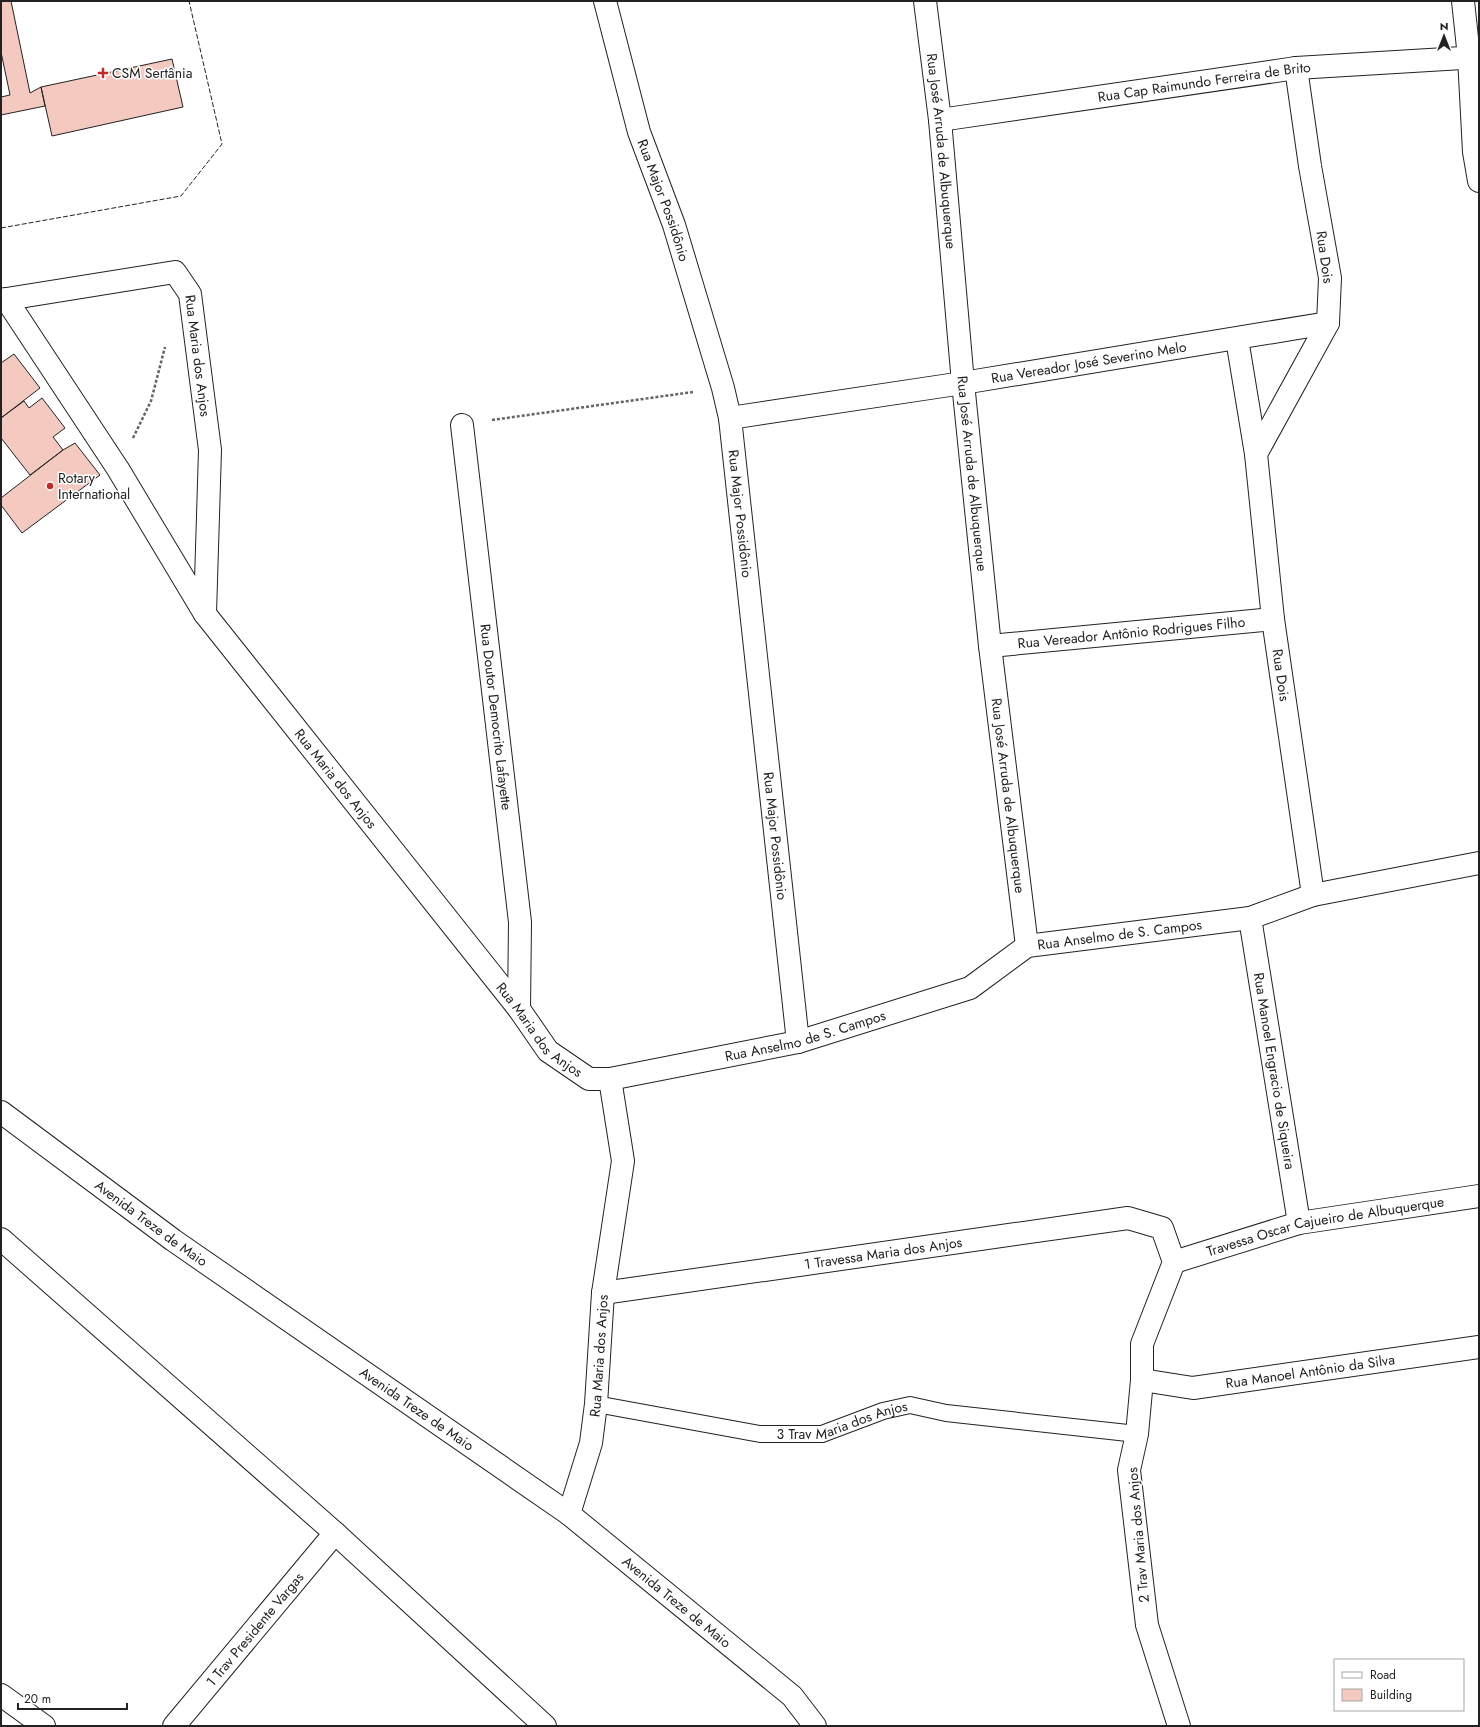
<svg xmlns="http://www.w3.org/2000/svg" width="1480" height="1727" viewBox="0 0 1480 1727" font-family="Jost,sans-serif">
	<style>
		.building { fill: #f3c9c0; stroke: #222 }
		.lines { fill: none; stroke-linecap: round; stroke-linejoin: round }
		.lane-casing { stroke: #222; stroke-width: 18 }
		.street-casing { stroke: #222; stroke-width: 24 }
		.primary-casing { stroke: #222; stroke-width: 24 }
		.path { stroke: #646464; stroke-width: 2.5; stroke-dasharray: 3 2; stroke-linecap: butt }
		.lane { stroke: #fff; stroke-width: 16 }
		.street { stroke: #fff; stroke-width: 22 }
		.primary { stroke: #fff; stroke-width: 22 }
		.fence { stroke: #222; stroke-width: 1; stroke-dasharray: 5 2; stroke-linecap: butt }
		.poi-dot { fill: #c62828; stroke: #fff; stroke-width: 1.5 }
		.labels { text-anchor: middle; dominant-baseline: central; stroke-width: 3; stroke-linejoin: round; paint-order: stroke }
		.poi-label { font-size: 14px; fill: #222; stroke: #fff; text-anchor: start }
		.street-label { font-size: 14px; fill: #222; stroke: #fff }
	</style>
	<rect width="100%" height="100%" fill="#fff"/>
	<path class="building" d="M1,1h10l19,92 11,-6 4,19 -44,9v-18l9,-2 -9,-43z
		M172,59l11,48 -131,29 -11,-49z
		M14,354l26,34 -39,30v-55z
		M42,398l23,30 -12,9 10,13 -33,25 -29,-37v-20l23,-17 5,7z
		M75,443l25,32 -78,58 -21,-28v-7l62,-48z"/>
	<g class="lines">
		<defs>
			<g id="lane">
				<path id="s1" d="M596,1404l164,30h62l61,-23 27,-6 36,8 191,21"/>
			</g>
			<g id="street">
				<path id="s2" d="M605,1l34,131 35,93 49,163 7,30 68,624"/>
				<path id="s3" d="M925,1l15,119 23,263 27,263 37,300"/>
				<path d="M1463,1l6,56 5,95 5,29"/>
				<path id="s4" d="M940,120l356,-52 183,-11"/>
				<path id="s5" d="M6,299l112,170 87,145 314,395 29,42 41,28h21l188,-37 172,-54 57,-42 223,-28 63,-23 166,-32"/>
				<path id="s6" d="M1,300l174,-28 15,22 20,156 -5,164"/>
				<path id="s7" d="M1237,339l19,115 17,165 40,276"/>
				<path id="s8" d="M730,418l233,-35 365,-60"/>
				<path id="s9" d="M462,425l58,497 -1,87"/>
				<path d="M1256,454l72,-131 2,-45 -20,-112 -14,-98"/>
				<path id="s10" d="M990,646l283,-27"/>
				<path id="s11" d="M1250,918l49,305"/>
				<path id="s12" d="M1,1112l172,128 396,274 223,182 23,30"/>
				<path d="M1,1239l334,294 210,193"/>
				<path id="s13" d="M1174,1262l125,-39 180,-27"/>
				<path id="s14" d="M603,1293l525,-75 34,10 12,34 -32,82v36l-5,54 -8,36 18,155 32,101"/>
				<path id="s15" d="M1142,1380l51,8 286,-41"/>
				<path id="s16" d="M569,1514l22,-71 5,-39 7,-111 20,-132 -13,-82"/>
				<path id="s17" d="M174,1726l161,-193"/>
			</g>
			<path id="primary" d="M1,1695l43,31"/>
		</defs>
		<use href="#lane" class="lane-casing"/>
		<use href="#street" class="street-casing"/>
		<use href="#primary" class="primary-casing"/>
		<path class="path" d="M492,420l201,-28
			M133,438l18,-37 14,-54"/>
		<use href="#lane" class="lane"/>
		<use href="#street" class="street"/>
		<use href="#primary" class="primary"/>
		<path class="fence" d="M1,228l180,-32 41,-52 -33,-143"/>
	</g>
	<g class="poi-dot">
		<path d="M101 67h4v4h4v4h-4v4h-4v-4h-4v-4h4z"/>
		<circle cx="50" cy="486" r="4"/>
	</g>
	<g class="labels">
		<g class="poi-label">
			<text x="112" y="73">CSM Sertânia</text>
			<text x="58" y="478">Rotary<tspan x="58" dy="16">International</tspan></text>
		</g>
		<g class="street-label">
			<text stroke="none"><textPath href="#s4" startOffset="267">Rua Cap Raimundo Ferreira de Brito</textPath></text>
			<text stroke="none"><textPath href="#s3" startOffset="151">Rua José Arruda de Albuquerque</textPath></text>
			<text stroke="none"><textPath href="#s2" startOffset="208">Rua Major Possidônio</textPath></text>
			<text transform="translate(1325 257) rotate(82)">Rua Dois</text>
			<text stroke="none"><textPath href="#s6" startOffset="265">Rua Maria dos Anjos</textPath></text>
			<text stroke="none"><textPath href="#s8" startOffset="363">Rua Vereador José Severino Melo</textPath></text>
			<text stroke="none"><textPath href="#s3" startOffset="475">Rua José Arruda de Albuquerque</textPath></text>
			<text stroke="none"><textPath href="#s2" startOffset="532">Rua Major Possidônio</textPath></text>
			<text stroke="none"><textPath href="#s10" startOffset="142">Rua Vereador Antônio Rodrigues Filho</textPath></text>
			<text stroke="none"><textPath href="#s7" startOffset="339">Rua Dois</textPath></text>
			<text stroke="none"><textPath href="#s9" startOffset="294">Rua Doutor Democrito Lafayette</textPath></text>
			<text stroke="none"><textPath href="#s5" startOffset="583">Rua Maria dos Anjos</textPath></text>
			<text stroke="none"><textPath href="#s3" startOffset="799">Rua José Arruda de Albuquerque</textPath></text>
			<text stroke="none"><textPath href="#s2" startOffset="856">Rua Major Possidônio</textPath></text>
			<text stroke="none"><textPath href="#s5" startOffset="1535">Rua Anselmo de S. Campos</textPath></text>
			<text stroke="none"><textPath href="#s5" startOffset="907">Rua Maria dos Anjos</textPath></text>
			<text stroke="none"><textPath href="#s5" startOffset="1199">Rua Anselmo de S. Campos</textPath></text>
			<text stroke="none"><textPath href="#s11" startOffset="155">Rua Manoel Engracio de Siqueira</textPath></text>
			<text stroke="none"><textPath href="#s12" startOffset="187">Avenida Treze de Maio</textPath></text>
			<text stroke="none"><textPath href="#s13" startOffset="156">Travessa Oscar Cajueiro de Albuquerque</textPath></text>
			<text stroke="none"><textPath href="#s14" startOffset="283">1 Travessa Maria dos Anjos</textPath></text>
			<text stroke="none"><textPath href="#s16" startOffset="162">Rua Maria dos Anjos</textPath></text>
			<text stroke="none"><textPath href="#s15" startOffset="170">Rua Manoel Antônio da Silva</textPath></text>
			<text stroke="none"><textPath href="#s12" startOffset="511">Avenida Treze de Maio</textPath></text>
			<text stroke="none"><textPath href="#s1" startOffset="251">3 Trav Maria dos Anjos</textPath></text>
			<text transform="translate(1138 1535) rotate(-95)">2 Trav Maria dos Anjos</text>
			<text stroke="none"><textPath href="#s12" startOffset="835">Avenida Treze de Maio</textPath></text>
			<text stroke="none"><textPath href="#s17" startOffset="126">1 Trav Presidente Vargas</textPath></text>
		</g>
	</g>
	<rect width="1480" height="1727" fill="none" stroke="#222222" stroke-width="4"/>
	<rect x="1334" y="1659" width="130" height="52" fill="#ffffff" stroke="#a7a7a7"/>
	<rect x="1342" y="1672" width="20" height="6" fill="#ffffff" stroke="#a7a7a7"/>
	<text x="1370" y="1679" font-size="12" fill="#222222">Road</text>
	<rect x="1342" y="1689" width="20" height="12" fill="#f3c9c0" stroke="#a7a7a7"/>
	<text x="1370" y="1699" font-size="12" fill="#222222">Building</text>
	<g transform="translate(1444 36)" stroke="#ffffff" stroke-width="3" paint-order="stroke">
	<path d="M0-3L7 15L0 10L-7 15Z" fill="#222222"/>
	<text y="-6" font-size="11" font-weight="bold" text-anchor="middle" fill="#222222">N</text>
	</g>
	<path d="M18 1703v6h109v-6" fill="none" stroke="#222222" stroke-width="2"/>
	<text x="24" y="1703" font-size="12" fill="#222222" stroke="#ffffff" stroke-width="3" paint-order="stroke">20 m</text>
</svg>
